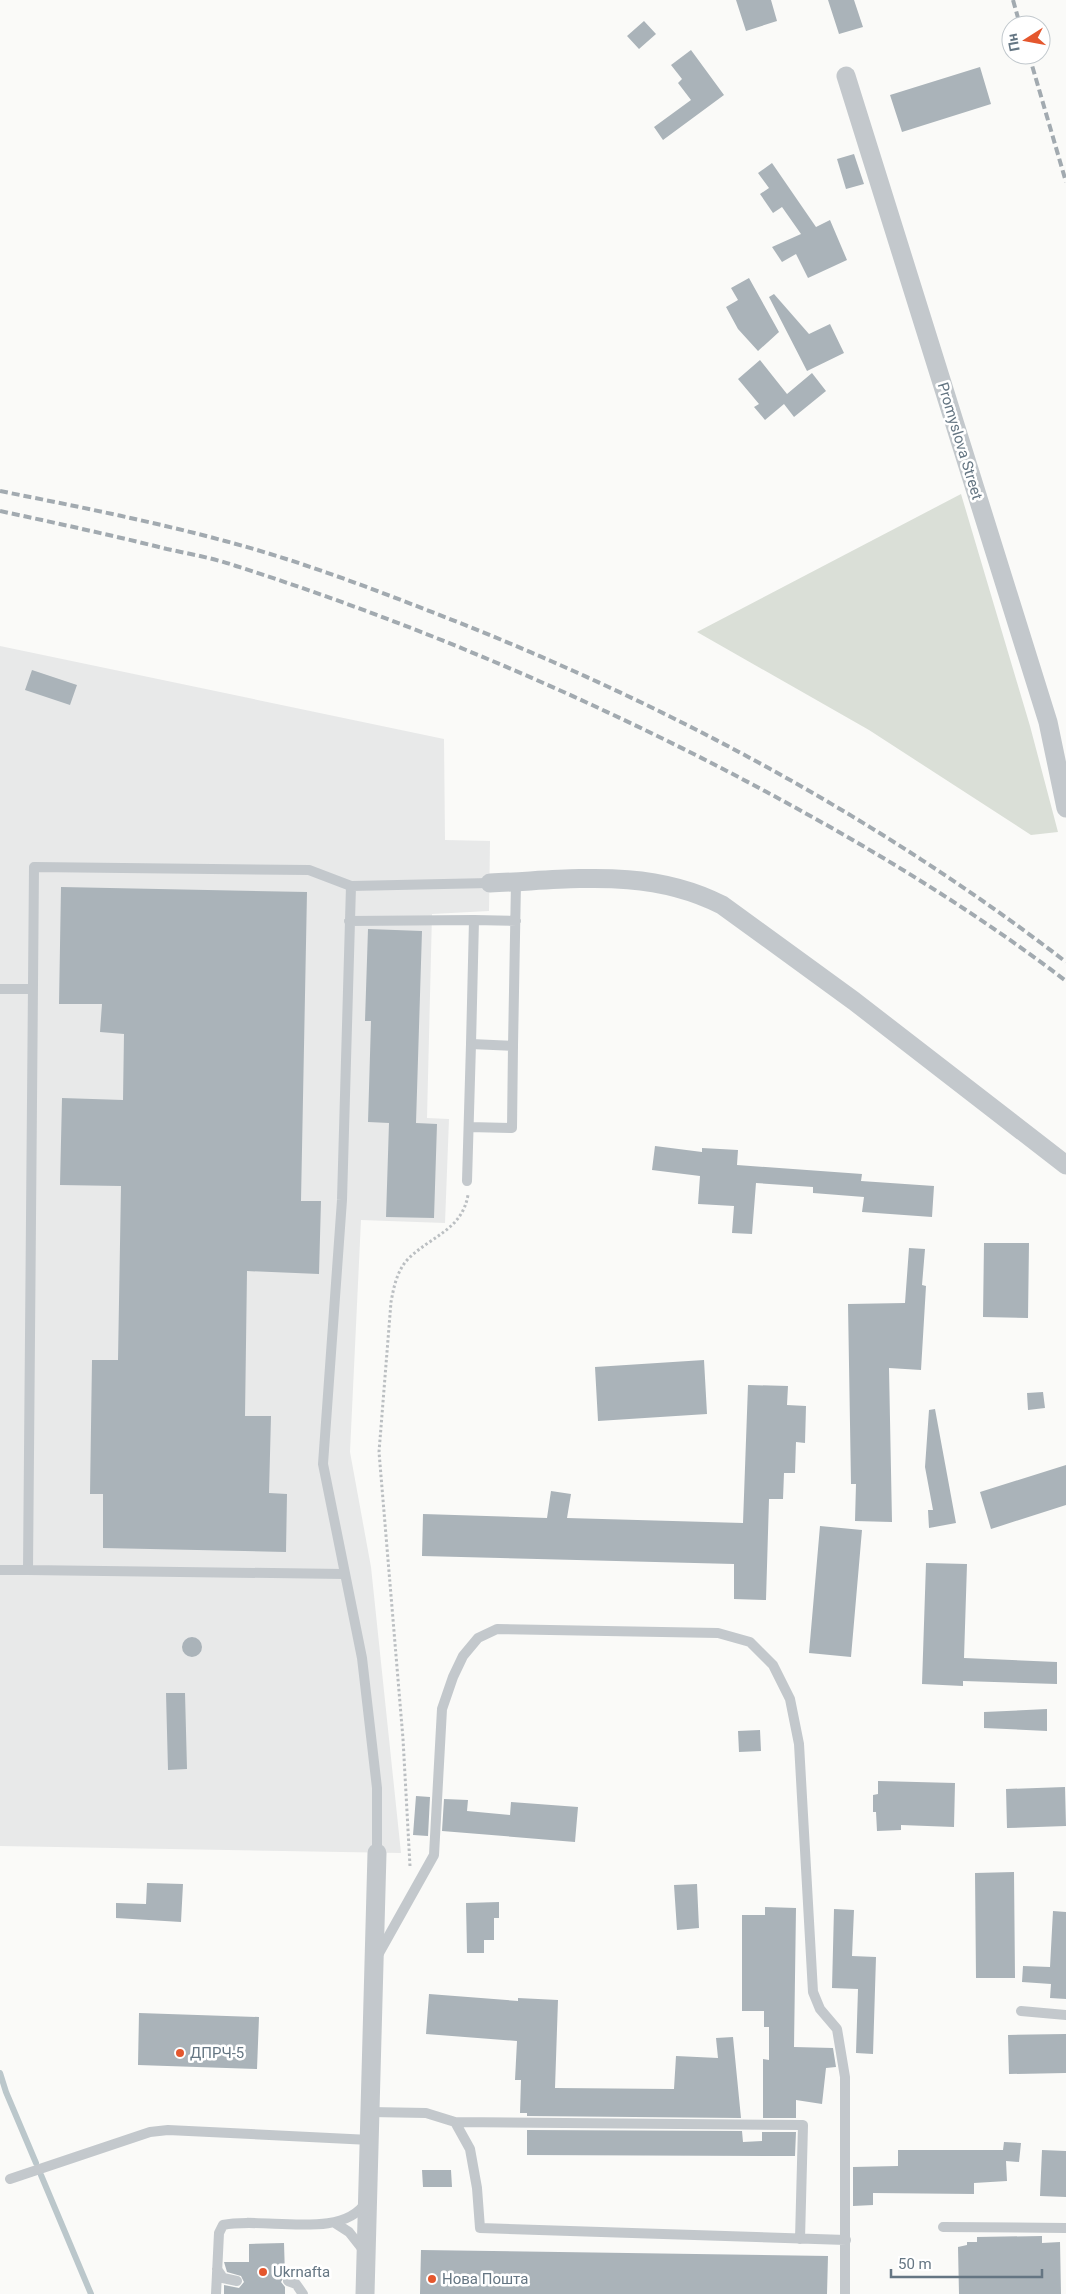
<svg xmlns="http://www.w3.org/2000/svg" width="1066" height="2294" viewBox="0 0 1066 2294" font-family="Roboto,sans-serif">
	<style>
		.built { fill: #e8e9e9 }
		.green { fill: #dadfd7 }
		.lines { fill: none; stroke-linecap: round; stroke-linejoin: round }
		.stream { stroke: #bbc7cb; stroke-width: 6 }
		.building { fill: #aab3b9 }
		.path { stroke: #bbbfc2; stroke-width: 3; stroke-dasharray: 2.5 2.5; stroke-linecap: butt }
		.service { stroke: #c3c8cc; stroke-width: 10 }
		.minor { stroke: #c3c8cc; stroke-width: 19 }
		.rail { stroke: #a2aab0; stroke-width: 4; stroke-dasharray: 8 4; stroke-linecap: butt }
		.poi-dot { fill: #e4572e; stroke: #fff; stroke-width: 2 }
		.labels { text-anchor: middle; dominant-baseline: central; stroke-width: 5; stroke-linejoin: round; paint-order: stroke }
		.street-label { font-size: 15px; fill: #657683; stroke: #fff }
		.poi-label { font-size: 15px; fill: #657683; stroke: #fff; text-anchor: start }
	</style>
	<rect width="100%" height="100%" fill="#fafaf8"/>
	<path class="built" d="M0,646l444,93 1,101 45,1 -1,70 -57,3 -5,204 22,1 -4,104 -84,-3 -11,232 21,115 30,286 -401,-7z"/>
	<path class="green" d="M961,494l69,232 28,106 -27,3 -162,-105 -172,-98z"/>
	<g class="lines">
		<path class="stream" d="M0,2073l6,19 30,71
			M41,2175l50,119"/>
	</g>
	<path class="building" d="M736,0h35l6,21 -31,10z
		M828,0h26l9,27 -24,7z
		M644,21l12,13 -17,15 -12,-13z
		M691,50l33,45 -61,45 -9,-13 37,-27 -13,-17 4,-4 -11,-14z
		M980,67l11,37 -89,28 -12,-37z
		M854,154l10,30 -18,5 -9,-30z
		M772,163l44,64 14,-7 17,40 -39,18 -12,-24 -14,8 -10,-15 29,-13 -19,-27 -9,6 -13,-19 9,-6 -11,-15z
		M749,278l30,54 -21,19 -20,-22 -12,-22 12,-7 -7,-12z
		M774,294l35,40 21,-10 14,29 -37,18 -38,-74z
		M760,360l27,34 25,-21 14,18 -32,26 -10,-13 -19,16 -11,-13 5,-3 -21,-25z
		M32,670l45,15 -7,20 -45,-15z
		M61,887l246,5 -6,309h20l-2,73 -72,-3 -2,145h26l-2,77 18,1 -1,58 -183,-4v-54h-13l2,-134h26l3,-174 -61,-1 2,-87 61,2 1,-66 -24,-2 2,-28h-43z
		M368,929l54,2 -6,192 21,1 -3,94 -48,-1 3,-94 -21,-1 3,-101h-6z
		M655,1146l47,6v-4l36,2 -1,15 125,9 -1,7 73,5 -2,31 -70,-5 2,-15 -51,-4v-6l-57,-4 -4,51 -20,-1 2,-27 -36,-2 2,-28 -48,-6z
		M984,1243h45l-1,75 -45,-1z
		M909,1248l16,1 -3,36 4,1 -5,84 -32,-2 3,154 -37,-1 1,-37h-5l-3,-180 57,-1z
		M704,1360l3,54 -109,7 -3,-54z
		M748,1385l40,1 -1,19 19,1 -1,37 -9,-1 -1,31h-11l-1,26h-14l-3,101 -32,-1v-35l-312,-8 1,-42 124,4 4,-27 20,3 -4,24 176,5z
		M1043,1392l2,16 -17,2 -1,-17z
		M935,1409l21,114 -27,5 -1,-18h5l-8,-43 4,-57z
		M1066,1465v40l-75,24 -11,-37z
		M820,1526l42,4 -11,127 -42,-4z
		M926,1563l41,1 -3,94 93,4v22l-94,-3v5l-41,-2z
		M182 1647a10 10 0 1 1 20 0a10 10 0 1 1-20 0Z
		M166,1693h19l2,76 -19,1z
		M1047,1709v22l-63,-3v-16z
		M760,1730l1,21 -22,1 -1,-21z
		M878,1781l77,2 -1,44 -53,-2v5l-24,1 -1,-19h-3v-17l5,-1z
		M1065,1787l1,39 -59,2 -1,-39z
		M416,1796l14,1 -2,39 -15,-1z
		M444,1799l24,1 -1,11 43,4 1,-13 67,5 -3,35 -133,-11z
		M1014,1872l1,106h-39l-1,-105z
		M147,1883l36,1 -2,38 -65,-4v-15l30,1z
		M697,1884l2,44 -22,2 -3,-45z
		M499,1902v16h-5v22h-10v13h-17l-1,-50z
		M765,1907l31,1 -2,139 39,1 3,19 -10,1 -4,36 -26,-4v18h-33v-59l6,1v-33h-5v-16h-22v-96h23z
		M834,1909l20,1 -2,46 24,1 -3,97 -17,-1 2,-64 -26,-1z
		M1053,1911l13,1v87l-16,-1 1,-14 -29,-2 1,-16 27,1z
		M429,1994l89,7v-3l40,2 -3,88 119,1 2,-33 42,2 -2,-20 17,-1 8,81 -214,-2v-3h-7l1,-33h-6l2,-39 -91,-7z
		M139,2013l120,4 -2,52 -119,-4z
		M1066,2034v39l-57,1 -1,-39z
		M527,2130l215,1 1,11 19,-1v-9h34l-1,24 -268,-1z
		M1004,2142l17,1 -2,19 -13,-1 1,20 -33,2v11l-101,-1v12l-20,1v-39l45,-1v-16h105z
		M1042,2150l24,1v46l-26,-1z
		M422,2170h29l1,17h-29z
		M1042,2236v7l18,-1 1,52h-102l-1,-47 9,-2v-3h10v-5z
		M284,2243l1,32 -4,7 4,5v7h-61v-9l15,3 5,-6 -3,-6 -14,-4 -3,-10h25v-18z
		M421,2250l407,6 -1,38h-407z"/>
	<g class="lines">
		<path class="path" d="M410,1866l-7,-127 -24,-287 12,-150c3,-16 6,-31 17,-43 23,-23 54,-29 60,-64"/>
		<path class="service" d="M349,921l125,-1
			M0,989h33
			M471,1044l3,-124 42,1
			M513,1046l3,-164
			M467,1181l4,-137 42,2 -1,82 -43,-1
			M0,1570h28
			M344,1574l-316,-4 6,-703 275,3 42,16
			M377,1853v-65l-15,-130 -39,-194 19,-264 9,-314 139,-3
			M378,1955l56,-100 8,-146 11,-32 10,-21 15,-18 19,-9 221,4 32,9 23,23 17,34 9,45 14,248 7,17 17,20 8,48v217
			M1021,2011l45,4
			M370,2112l56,1 29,9 15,27 7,39 3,40 366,12
			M455,2122l348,3 -3,114
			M10,2179l140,-47 18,-2 202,10
			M335,2223l14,9 15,19
			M943,2227l123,1
			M217,2269l6,9 14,3
			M288,2281l8,3 7,10
			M216,2294l3,-61 4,-8c40,-9 119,16 143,-23"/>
		<path class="minor" d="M846,76l202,646 18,86
			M490,883c81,-3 158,-16 232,22l132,96 212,164
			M365,2294l12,-441"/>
		<path class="rail" d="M1013,0l7,25
			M1029,55l37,127
			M0,491c75,15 151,30 225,50 72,19 143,46 212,73 224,87 438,201 629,348
			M0,511c56,12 111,24 167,38 23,5 46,9 69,17 169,54 332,123 489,204 119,62 235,130 341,211"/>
	</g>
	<g class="poi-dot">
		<circle cx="180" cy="2053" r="5"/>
		<circle cx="263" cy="2272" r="5"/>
		<circle cx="432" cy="2279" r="5"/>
	</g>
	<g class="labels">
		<g class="street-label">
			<text transform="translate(960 441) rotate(73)">Promyslova Street</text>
		</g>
		<g class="poi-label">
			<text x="190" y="2053">ДПРЧ-5</text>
			<text x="273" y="2272">Ukrnafta</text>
			<text x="442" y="2279">Нова Пошта</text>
		</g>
	</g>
	<g transform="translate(1026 40) rotate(259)"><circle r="24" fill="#ffffff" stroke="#c1c8cd"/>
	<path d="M0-4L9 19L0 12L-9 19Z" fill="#e4572e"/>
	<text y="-8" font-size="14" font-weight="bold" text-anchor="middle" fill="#657683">Пн</text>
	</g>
	<path d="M891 2269v8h151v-8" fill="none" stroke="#657683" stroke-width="2.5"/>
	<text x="898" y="2269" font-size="15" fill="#657683" stroke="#ffffff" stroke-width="4" paint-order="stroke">50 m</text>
</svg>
